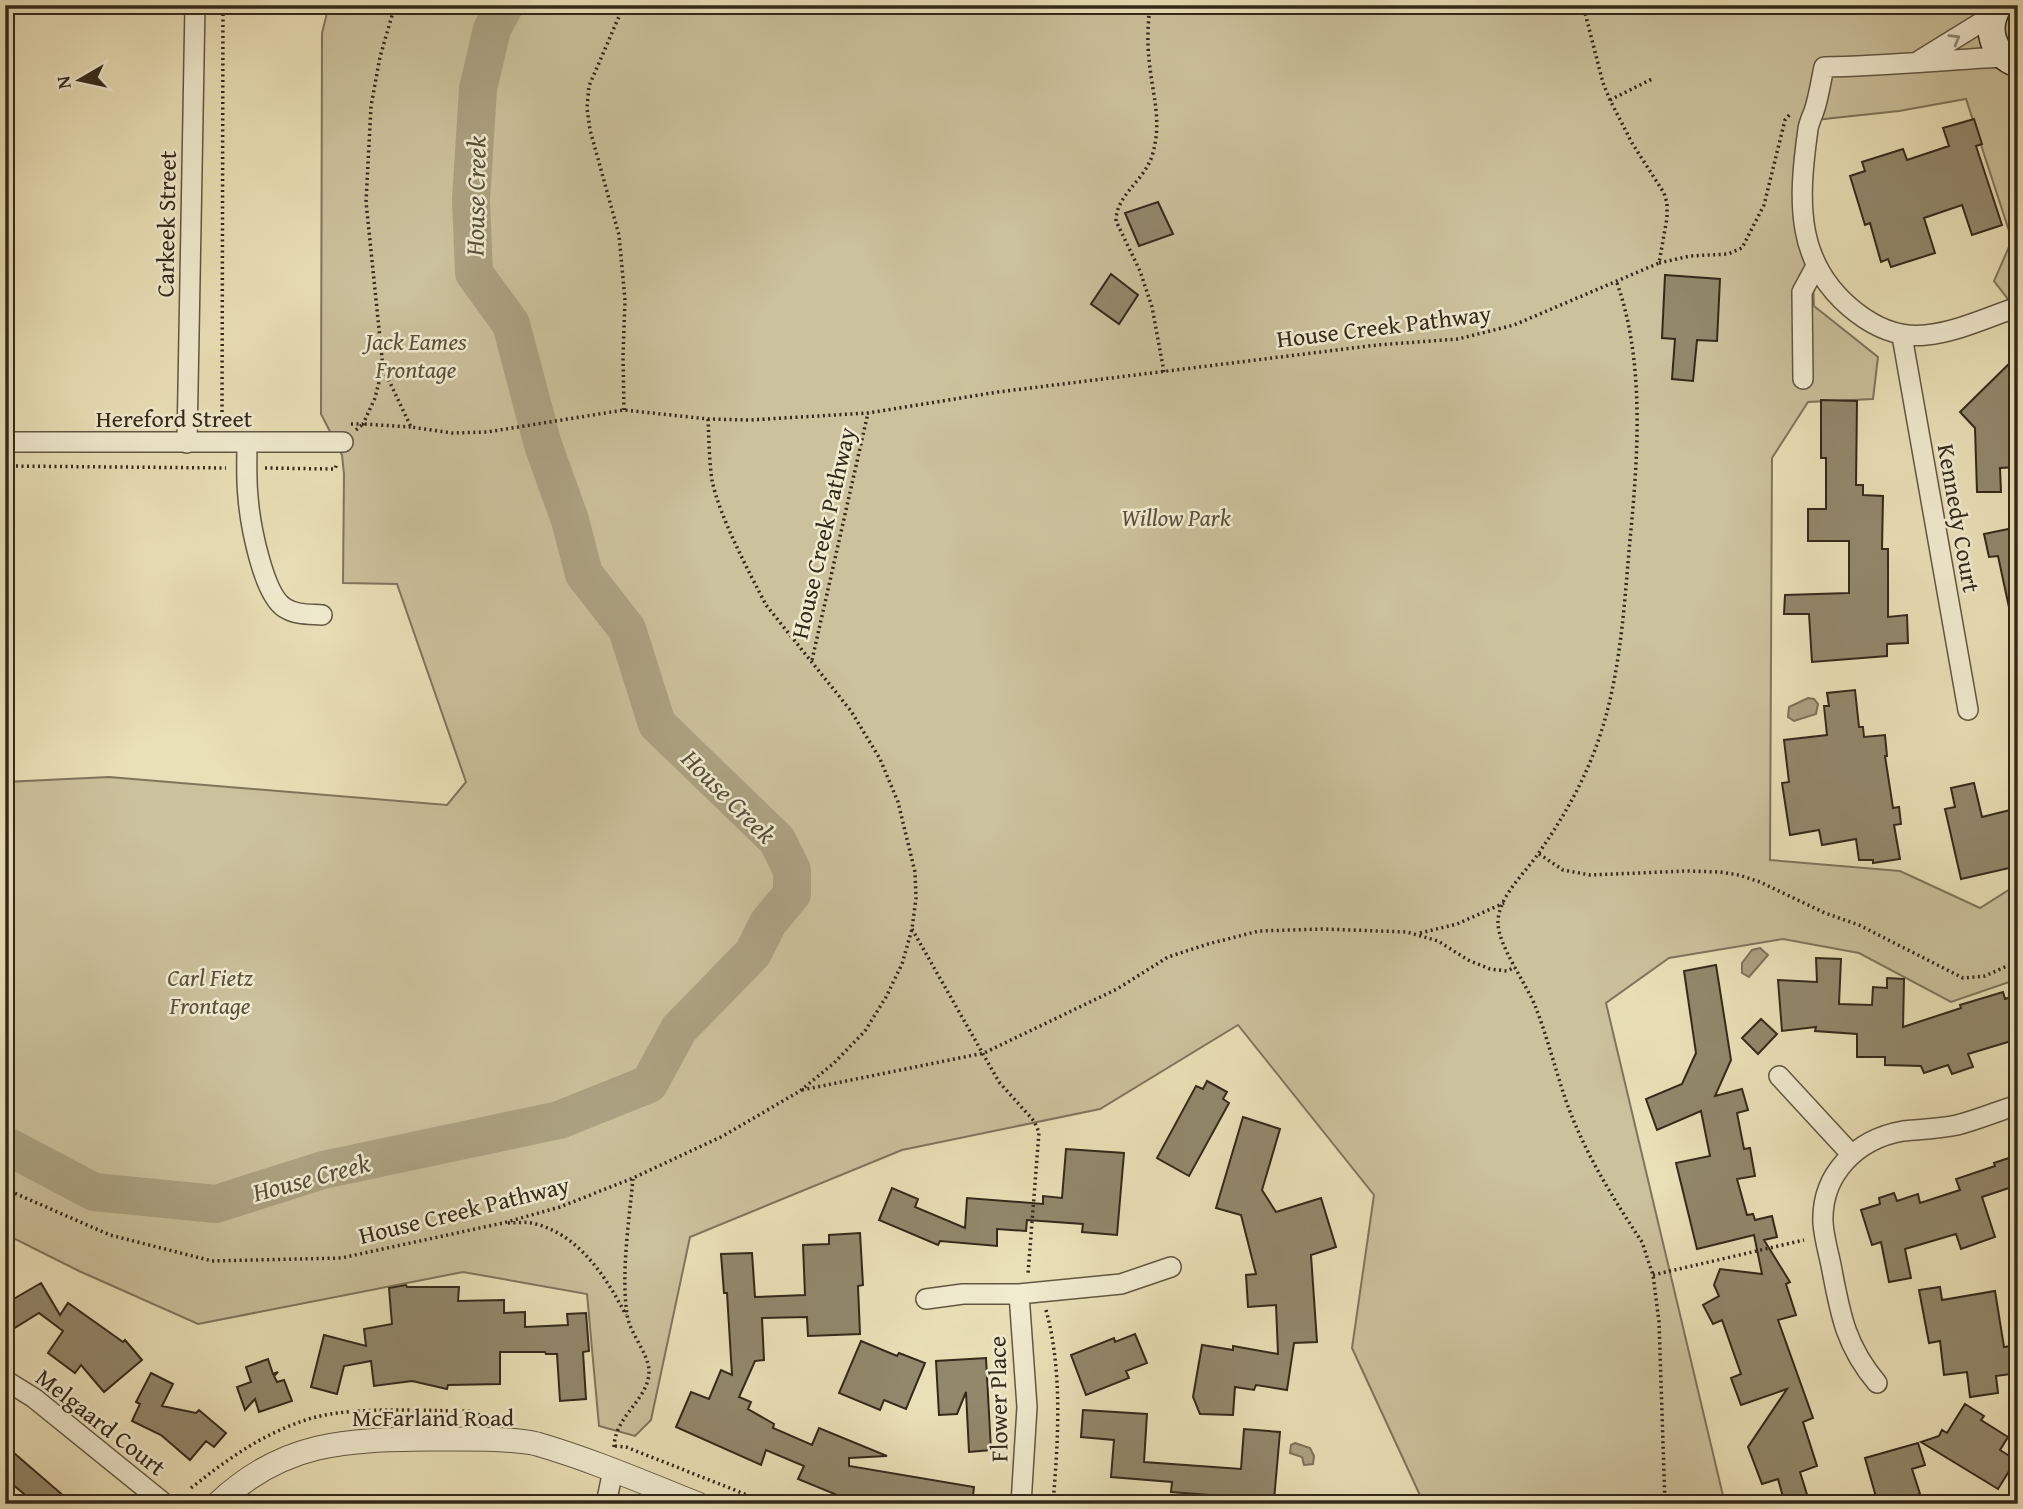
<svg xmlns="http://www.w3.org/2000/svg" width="2023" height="1509" viewBox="0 0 2023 1509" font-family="'Gentium Book Plus',serif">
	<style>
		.green { fill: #cbc19c; stroke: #7f755c; stroke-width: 2 }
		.water { fill: #aca282; stroke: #7c7259; stroke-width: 2 }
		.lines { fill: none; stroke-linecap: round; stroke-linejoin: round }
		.river { stroke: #aca282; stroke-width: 38 }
		.building { fill: #92886c; stroke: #33291b; stroke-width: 2 }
		.minor-casing { stroke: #615742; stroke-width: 22 }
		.tertiary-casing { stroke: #615742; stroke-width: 25 }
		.secondary-casing { stroke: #33291b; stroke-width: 29 }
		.path { stroke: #33291b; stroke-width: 3.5; stroke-dasharray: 2 3.5; stroke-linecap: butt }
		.minor { stroke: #f1ebd0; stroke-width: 19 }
		.tertiary { stroke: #f1ebd0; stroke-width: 23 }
		.secondary { stroke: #f1ebd0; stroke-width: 26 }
		.oneway { stroke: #928a76 }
		.labels { text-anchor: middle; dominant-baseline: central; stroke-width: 5; stroke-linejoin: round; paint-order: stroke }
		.street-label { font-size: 24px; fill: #33291b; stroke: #f1ebd0 }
		.park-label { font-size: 24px; font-style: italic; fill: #594f3b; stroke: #f1ebd0 }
		.water-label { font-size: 26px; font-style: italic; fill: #574d3a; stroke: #f1ebd0 }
	</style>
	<rect width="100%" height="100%" fill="#eae0b7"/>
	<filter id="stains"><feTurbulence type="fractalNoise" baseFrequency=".00286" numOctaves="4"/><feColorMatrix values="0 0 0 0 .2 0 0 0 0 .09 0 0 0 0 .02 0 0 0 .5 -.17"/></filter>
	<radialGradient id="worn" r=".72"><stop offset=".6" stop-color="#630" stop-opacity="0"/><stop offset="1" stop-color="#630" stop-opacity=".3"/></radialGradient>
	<path class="green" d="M329,5h1689v307l-24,-31 18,-41 -46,-141 -67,12 -93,10 8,185 64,51 -5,42 -65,3 -36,56 -2,402 130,11 80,37 38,-24v95l-67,23 -92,-49 -76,-14 -114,19 -63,45 119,501h-301l-72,-156 22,-153 -136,-170 -138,84 -198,41 -212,87 -39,183 -16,16 -36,-10 -12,-132 -124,-22 -265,52 -119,-53 -74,-37v-452l104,-5 338,28 19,-23 -69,-198 -54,-1 1,-109 -2,-19 -21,-41 1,-381z"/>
	<path class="water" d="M1808,698l6,1 4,5 -2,10 -22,7 -6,-4 1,-10z
		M1760,948l8,7 -19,22 -7,-4v-10l10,-13z
		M1295,1443l15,5 4,8 -1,8 -9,1 -2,-8 -12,-4 1,-8z"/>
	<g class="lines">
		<path class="river" d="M5,1145l89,47 122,12 107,-34 236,-50 90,-36 30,-55 74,-76 15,-30 24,-29v-24l-15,-30 -120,-116 -30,-95 -43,-55 -14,-54 -27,-75 -32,-121 -37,-51 -3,-73 7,-111 14,-60 13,-24"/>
	</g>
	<path class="building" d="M1974,119l8,25 -6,2 26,79 -30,10 -10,-30 -38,13 11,35 -44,14 -3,-8 -7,3 -11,-39 -5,2 -15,-49 15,-5 -3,-9 41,-13 4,11 42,-14 -6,-18z
		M1158,202l15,32 -34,12 -14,-33z
		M1111,274l27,21 -19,29 -28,-20z
		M1665,275l55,4 -3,62 -20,-1 -4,41 -21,-2 3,-40 -13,-1z
		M2018,355v112l-18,1 1,24h-24l-2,-64 -15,-16z
		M1821,400l36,1 -1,84h7v10l20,1 -1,53h6v68l19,-2 1,28 -21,1v12l-75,6 -3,-48h-25l1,-19 64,-2v-52h-41v-32h18v-51h-5z
		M2018,527v84l-8,1 -12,-56 -9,1 -5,-23z
		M1855,690l4,37h4l1,10 21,-2 2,21h-2l8,52 6,-1 2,17 -7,1 6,34 -27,4v-3h-14l-3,-21 -34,6 -3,-15 -29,5 -8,-52 7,-1 -5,-42 43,-5 -3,-29h5l-2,-13z
		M1974,783l8,34 36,-9v58l-57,13 -16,-70 10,-2 -4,-19z
		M1816,958l25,1 -2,45 33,1 1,-18 14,1v-10l17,1 -1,48 58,-19 -1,-3 43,-13 2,7 6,-2 7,20v22l-50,15 5,13 -21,7 -4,-9 -24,8 -3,-7 -36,-1v-8h-28v-23l-42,-3 1,-4 -34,4 -4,-51 39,2z
		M1716,965l15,95 -16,36 27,-7 6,21 -11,3 7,36 6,-1 5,28 -18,3 10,36 6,-1 2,6 17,-4 5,21 -13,3 26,42 -4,2 10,31 -18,5 35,98 -10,4 14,44 -17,6 10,32h-25l-7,-25 -16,5 -14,-37 39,-58 -46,16 -10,-27 10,-4 -19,-54 -9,4 -10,-19 16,-9 -5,-11 6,-16 42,5 -8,-39 -57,14 -21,-86 34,-7 -9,-45 -44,19 -11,-31 36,-15 14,-31 -12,-82z
		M1761,1019l16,15 -19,20 -16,-16z
		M1207,1081l20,11 -4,7 6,4 -40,73 -32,-18 39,-72 7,3z
		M1243,1117l37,12 -18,61 14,22 45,-14 15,49 -25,8 6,87 -23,1 -7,47 -31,-5 -2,5 -19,-3 -2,28 -33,-1 -7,-17 9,-52 31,5v-4l45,8 -2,-49 -28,2 -2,-32 10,-1 -15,-59 -25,-7z
		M1066,1149l58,4 -7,82 -35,-3 1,-8 -56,-4 -1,11 -29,-2v17l-57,-5 -2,4 -59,-25 13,-32 26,11 -3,8 50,21 2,-30 76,6v-8l19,2z
		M2018,1155v30l-36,12 13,40 -34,12 -5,-15 -51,15 6,29 -22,4 -8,-40 -9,3 -11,-35 19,-6 -1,-6 15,-5 3,8 21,-7 2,9 40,-13 -4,-11 39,-13 -1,-3z
		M860,1233l3,52 -5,1 2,48 -52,2 -1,-19 -45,1 2,42 -9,1 -16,36 12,5 -3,7 26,15 -1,4 39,17 7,-17 68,28 -38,2v8l125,21 -2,17h-113l-61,-25 6,-13 -38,-16 -5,15 -85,-38 15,-35 18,7 12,-29 11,5 -5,-82h-3l-3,-39 31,-1 3,44 50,-2 -2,-50 26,-1v-9z
		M41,1283l19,32 8,-12 55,39 2,-2 17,20 -38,32 -23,-27 -6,8 -27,-20 15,-22 -24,-18 -34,21v-30z
		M406,1285l1,2h52l-1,14 46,-1v13l21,-1v15l43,-2 -1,-11 19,-1 3,38 -6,1 3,47 -26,2 -3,-47h-11l-1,-2h-45v32l-52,1 -1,4 -35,-8 -38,5 -3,-25 -27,5 -7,28 -26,-7 13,-52 42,11 -2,-17 28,-5 -3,-36z
		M1940,1287l2,13 53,-9 9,56 14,-2v28l-22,3 2,17 -28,4 -3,-25 -23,3 -4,-34 -11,2 -10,-53z
		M1135,1334l12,29 -21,8 3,7 -43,17 -15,-40 43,-17 1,4z
		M861,1341l36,15 2,-3 26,10 -19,46 -22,-9 -4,10 -41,-17z
		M986,1358l5,92 -22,2 -3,-60 -9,22 -18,1 -3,-54z
		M268,1359l5,15 5,-2 -4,4 3,6 7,-2 8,21 -33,11 -4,-13 -10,11 -8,-23 14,-5 -5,-15z
		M151,1373l22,11 -11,22 34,7 3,-3 27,23 -12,14 -8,-6 -16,19 -29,-25 -29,-14 8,-17 -4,-2z
		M1965,1404l19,12 -3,4 27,17 -8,13 16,10 -18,29 -77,-47 18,-6 3,-6 5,3z
		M1083,1410l64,4 -3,48 97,7 3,-40 36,3 -6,68 -103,-8 1,-10 -61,-5 3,-37 -33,-3z
		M1918,1443l7,22 -13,4 8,25 -13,5 1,5h-30l-13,-46z
		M14,1453l59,51h-37l-31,-26v-15z"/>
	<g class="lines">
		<defs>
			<path id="minor" d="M2004,57c-60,3 -120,9 -180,10 -3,14 -5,28 -9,41 -2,7 -6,14 -7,21 -10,72 -14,136 49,184 21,16 43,25 69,22 31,-3 62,-18 92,-28
				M1920,60l73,-45
				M1902,336l66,374
				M1803,379l-1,-87 14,-26
				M5,442h338
				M247,442c0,18 -1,37 1,55 2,26 15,98 37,111 11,7 24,6 37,7
				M187,443l8,-438
				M1779,1076l72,78
				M1019,1294l8,113 -6,97
				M926,1299l37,-5h56l102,-10 50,-17
				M5,1380l29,18 131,106
				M1877,1383c-32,-38 -37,-70 -46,-118 -3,-14 -7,-28 -8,-42 -2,-49 34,-84 80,-92 18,-2 36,-2 54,-6 20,-5 41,-14 61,-20
				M606,1504l7,-34"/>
			<path id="tertiary" d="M217,1504c70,-66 134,-64 224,-65 25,0 73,-1 96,5 55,16 108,39 161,60"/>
			<path id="secondary" d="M1999,5c-14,22 -8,50 19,59"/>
		</defs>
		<use href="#minor" class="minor-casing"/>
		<use href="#tertiary" class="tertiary-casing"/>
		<use href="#secondary" class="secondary-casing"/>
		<path class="path" d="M395,5l-15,52 -9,49 -5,96 17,166 28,59 41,6 35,-1 137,-22 84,9 42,1 118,-7 130,-21 379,-47 81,-6 56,-14 145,-62 8,-45v-15l-3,-10 -32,-50 -22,-43 -7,-17 -20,-78
			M1150,5c-2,18 -3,37 -1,54 3,36 14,61 3,97 -8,25 -36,39 -36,65l24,50 12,36 12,65
			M1610,100l42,-21
			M1659,263l31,-7 38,-2 14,-6 22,-43 21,-85 6,-7
			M1617,283c28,79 21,174 13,257 -7,77 -10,154 -42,227 -13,30 -31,60 -50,87 -13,19 -39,42 -40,67 -1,24 29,63 38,87 11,29 19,60 29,90 18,52 47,99 77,144l11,33 6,47 6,182
			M624,410l-1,-54 2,-56 -6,-65 -29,-105 -3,-22 2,-22 35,-81
			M222,423l1,-418
			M351,424h12l12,-26 7,-28
			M356,430l7,-6 48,3
			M5,466l221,2
			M265,468l70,1 2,-6
			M812,660l56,-247
			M1539,854l24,16 27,5 97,-4 33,1 19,3 21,7 65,31 34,12 104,53 22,-2 33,-15
			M912,929l87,153 35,39 5,11 -11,142
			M1420,933l37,-9 47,-21
			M802,1090l182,-37 133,-64 51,-32 40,-13 51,-13 64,-2 84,3 31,9 30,19 22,9 17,2 8,-4
			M5,1189l105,46 102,26 129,-3 162,-35 57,-16 73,-29 90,-42 77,-45 34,-28 31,-32 21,-34 16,-33 10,-35 4,-31 -1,-26 -17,-70 -18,-43 -29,-48 -85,-106c-17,-33 -47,-89 -54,-125 -3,-20 -3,-41 -4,-61
			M508,1223c9,0 19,-2 28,1 44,12 70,53 90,91
			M1653,1275l151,-35
			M1046,1310c17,62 12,131 7,194
			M615,1446l11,1 144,57
			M614,1447c1,-32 36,-48 35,-77 -1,-17 -20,-38 -22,-56 -6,-41 2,-93 6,-135
			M191,1488c38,-30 74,-56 121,-70 44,-12 110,-7 157,-7l14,5"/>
		<use href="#minor" class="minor"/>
		<use href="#tertiary" class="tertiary"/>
		<use href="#secondary" class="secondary"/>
	</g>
	<defs><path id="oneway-chevron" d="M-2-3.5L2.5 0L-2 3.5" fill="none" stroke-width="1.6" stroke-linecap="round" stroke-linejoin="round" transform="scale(1.75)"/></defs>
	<use class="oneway" href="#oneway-chevron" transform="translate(1955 39) rotate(-31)"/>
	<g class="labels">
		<g class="street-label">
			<text transform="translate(166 224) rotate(-89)">Carkeek Street</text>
			<text transform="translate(1384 326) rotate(-7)">House Creek Pathway</text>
			<text x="174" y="418">Hereford Street</text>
			<text transform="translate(1959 518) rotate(80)">Kennedy Court</text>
			<text transform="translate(823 533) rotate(-77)">House Creek Pathway</text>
			<text transform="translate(464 1210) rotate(-14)">House Creek Pathway</text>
			<text transform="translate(998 1399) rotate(-91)">Flower Place</text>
			<text x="433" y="1417">McFarland Road</text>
			<text transform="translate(101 1422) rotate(38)">Melgaard Court</text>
		</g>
		<g class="park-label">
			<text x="416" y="341">Jack Eames<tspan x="416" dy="28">Frontage</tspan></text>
			<text x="1176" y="517">Willow Park</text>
			<text x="210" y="977">Carl Fietz<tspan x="210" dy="28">Frontage</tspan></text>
		</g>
		<g class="water-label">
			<text transform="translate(475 196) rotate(-89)">House Creek</text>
			<text transform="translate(729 796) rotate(45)">House Creek</text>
			<text transform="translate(311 1177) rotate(-15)">House Creek</text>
		</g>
	</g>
	<rect width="2023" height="1509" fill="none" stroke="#eae0b7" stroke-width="28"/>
	<rect x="7" y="7" width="2009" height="1495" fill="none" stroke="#33291b" stroke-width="3.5"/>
	<rect x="14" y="14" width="1995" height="1481" fill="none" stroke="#33291b" stroke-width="2"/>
	<g transform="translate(80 80) rotate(261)" stroke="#f1ebd0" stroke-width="5" paint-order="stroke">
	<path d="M0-5L12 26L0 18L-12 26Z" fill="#33291b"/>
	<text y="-10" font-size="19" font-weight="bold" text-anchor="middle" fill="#33291b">N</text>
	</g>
	<rect width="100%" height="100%" filter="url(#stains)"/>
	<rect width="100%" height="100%" fill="url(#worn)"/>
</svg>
